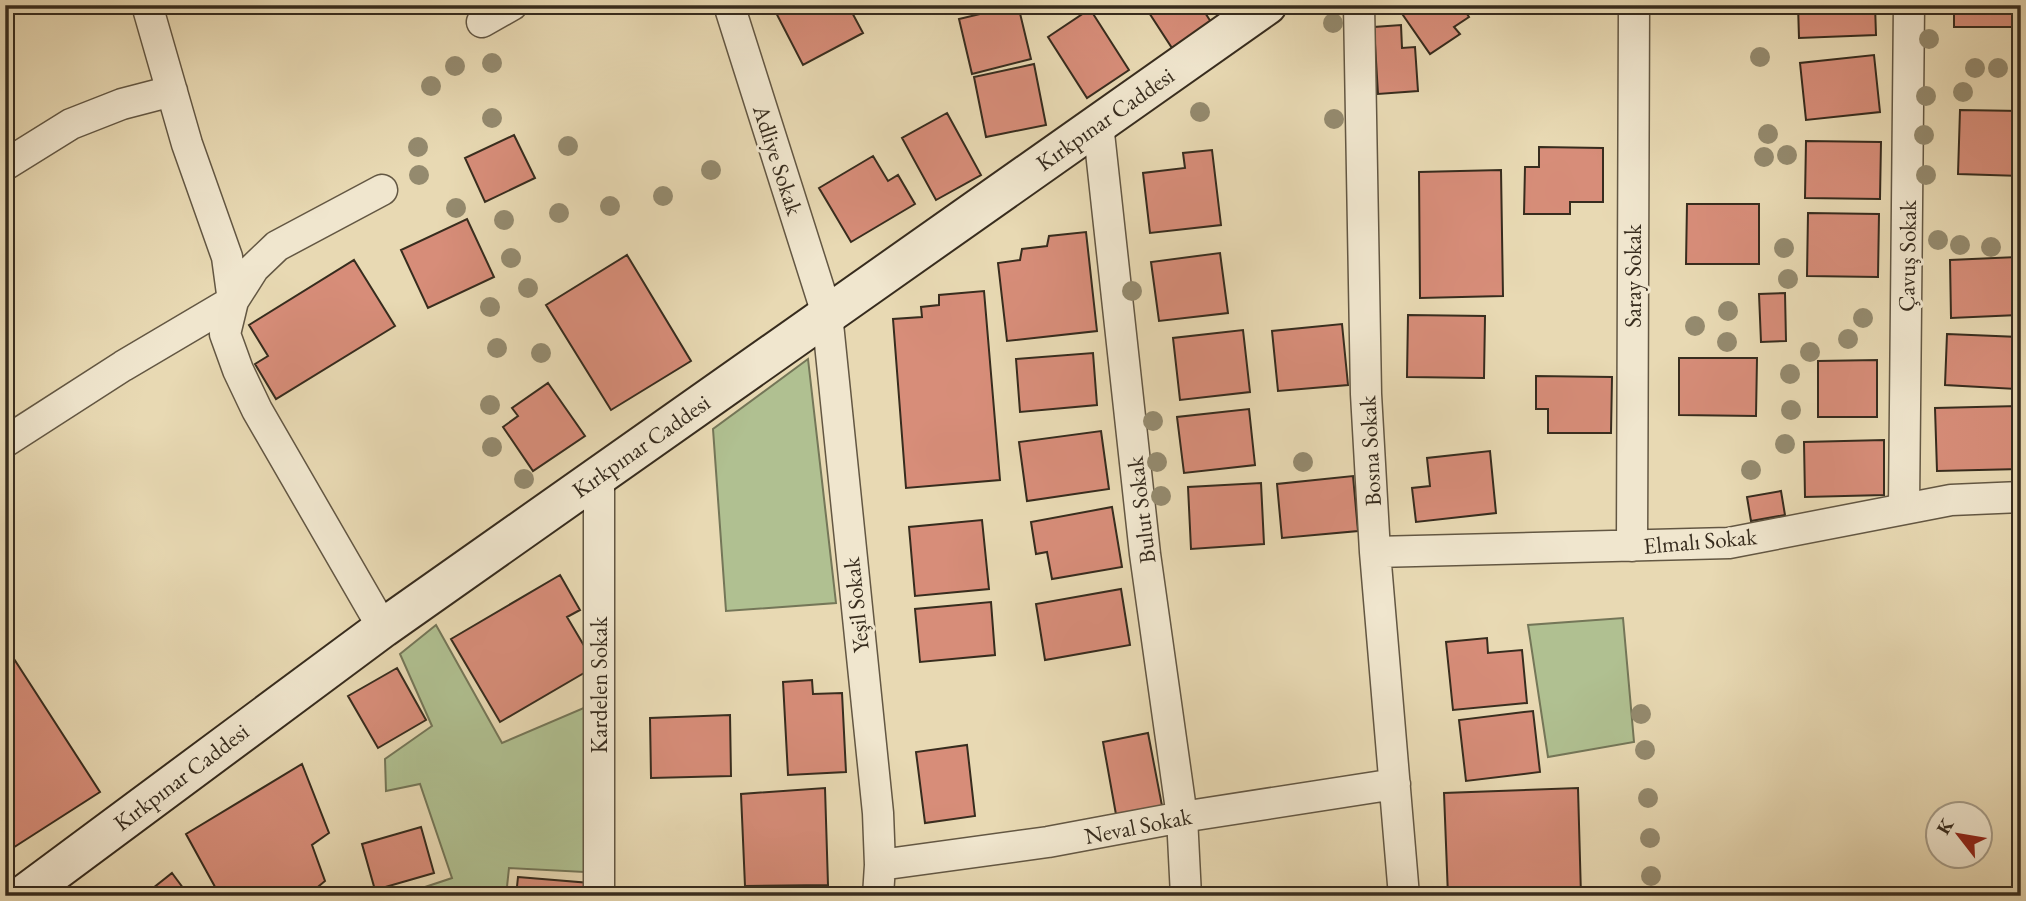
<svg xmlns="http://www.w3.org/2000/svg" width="2026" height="901" viewBox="0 0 2026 901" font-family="'EB Garamond',serif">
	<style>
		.green { fill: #b0c091; stroke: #747658; stroke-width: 2 }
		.building { fill: #d78d79; stroke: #372c1e; stroke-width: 2 }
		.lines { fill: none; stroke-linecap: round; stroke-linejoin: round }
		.street-casing { stroke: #635743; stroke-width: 33 }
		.secondary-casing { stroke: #372c1e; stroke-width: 42 }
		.street { stroke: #f0e6ce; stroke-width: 30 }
		.secondary { stroke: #f0e6ce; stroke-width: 38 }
		.tree { fill: #948a6e }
		.labels { text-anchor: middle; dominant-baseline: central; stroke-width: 6; stroke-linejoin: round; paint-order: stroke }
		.street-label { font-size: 23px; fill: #372c1e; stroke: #f0e6ce }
	</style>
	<rect width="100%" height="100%" fill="#e8d9b3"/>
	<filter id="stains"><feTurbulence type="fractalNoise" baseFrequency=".00286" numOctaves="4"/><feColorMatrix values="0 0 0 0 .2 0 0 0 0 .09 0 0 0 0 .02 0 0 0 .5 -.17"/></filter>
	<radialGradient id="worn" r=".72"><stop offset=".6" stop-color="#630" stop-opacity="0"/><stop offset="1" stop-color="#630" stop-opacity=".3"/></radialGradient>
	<path class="green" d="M808,359l28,244 -110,8 -13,-182z
		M1623,618l11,124 -86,15 -20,-132z
		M436,625l66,118 84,-36 -2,165 -75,-4 -3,28h-108l54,-18 -32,-94 -34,7 -1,-32 47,-33 -32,-72z"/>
	<path class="building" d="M772,5h76l15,28 -60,32z
		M1018,5l13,54 -59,15 -13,-55z
		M1144,5h56l11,17 -39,26z
		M1396,5h65l8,12 -15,10 6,7 -30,20z
		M1798,5h77l1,30 -77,3z
		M1954,5h67v22h-67z
		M1090,9l39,61 -42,28 -39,-61z
		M1401,25l1,23 13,-1 3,44 -40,3 -4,-67z
		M1874,55l6,57 -74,8 -6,-57z
		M1034,64l12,61 -60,12 -12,-60z
		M1960,110l61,1v65l-63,-2z
		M947,113l34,62 -45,25 -34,-62z
		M514,135l21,43 -50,24 -20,-44z
		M1806,141l75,1 -1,57 -75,-1z
		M1539,147l64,1v54h-33v12h-46l1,-47h14z
		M1212,150l9,75 -71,8 -7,-60 42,-5 -2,-15z
		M873,156l15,25 10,-6 17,29 -64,38 -32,-54z
		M1501,170l2,126 -83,2 -1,-126z
		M1687,204h72v60h-73z
		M1808,213l71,1 -1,63 -71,-1z
		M467,219l27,58 -66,31 -27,-58z
		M1086,232l11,99 -90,10 -9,-78 22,-3 2,-11 25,-3 2,-10z
		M1220,253l8,60 -69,8 -8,-59z
		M627,255l64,106 -80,49 -65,-105z
		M2017,257l1,58 -67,3 -1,-58z
		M354,260l41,66 -119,73 -21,-35 13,-8 -19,-31z
		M984,291l16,189 -94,8 -13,-169 29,-2 -1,-10 18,-2v-10z
		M1785,293l1,48 -25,1 -2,-48z
		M1408,315l77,1 -1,62 -77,-1z
		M1342,324l6,61 -70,6 -6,-60z
		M1243,330l7,62 -70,8 -7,-62z
		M1947,334l72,3 -3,52 -71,-4z
		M1093,353l4,52 -77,7 -4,-53z
		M1679,358h78l-1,58 -77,-1z
		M1877,360v57h-59v-56z
		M1536,376l76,1 -1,56h-63v-24h-12z
		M548,383l37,53 -52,35 -30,-44 15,-11 -6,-8z
		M2018,406l2,63 -83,2 -2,-63z
		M1249,409l6,56 -71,8 -7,-56z
		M1101,431l8,58 -82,12 -8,-59z
		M1884,440v55l-79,2 -1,-55z
		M1490,451l6,62 -80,9 -4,-34 18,-2 -3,-28z
		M1353,476l5,55 -76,7 -5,-54z
		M1261,483l3,61 -73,5 -3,-62z
		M1781,491l4,24 -34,6 -4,-24z
		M1112,507l10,60 -70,12 -5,-27 -11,2 -5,-32z
		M982,520l7,69 -74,7 -6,-69z
		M560,575l20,35 -13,7 29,49 -96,56 -49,-83z
		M1121,589l9,56 -85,15 -9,-56z
		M991,602l4,53 -75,7 -5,-53z
		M1487,638l1,15 34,-3 5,53 -74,7 -7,-68z
		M5,645l95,147 -95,61z
		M397,668l29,52 -48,28 -30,-52z
		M812,680l1,14 29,-1 4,79 -58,3 -5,-93z
		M1533,711l7,61 -74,9 -7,-61z
		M730,715l1,61 -80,2 -1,-60z
		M1148,733l15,78 -46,9 -14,-78z
		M967,745l8,71 -50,7 -9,-71z
		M302,764l27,69 -17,12 13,36 -12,10 2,5h-95l-34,-62z
		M825,788l3,97 -83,1 -4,-92z
		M1578,788l3,108h-133l-4,-103z
		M421,827l13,46 -59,17 -13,-46z
		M172,873l17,23h-46z
		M518,877l72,6 -2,13h-72z"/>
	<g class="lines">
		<defs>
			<path id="street" d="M147,5l40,139 40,113 6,44 -8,33 13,36 19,40 126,218
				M729,5l98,309 51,499 2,52 -2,31
				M1359,5l7,389 9,158 29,344
				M482,22l30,-17
				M1098,124l47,430 37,263 4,79
				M5,165l66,-41 51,-20 50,-13
				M5,442l118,-76 110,-65 21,-33 23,-22 105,-56
				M1904,507l5,-502
				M1632,546l2,-541
				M1375,552l354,-9 222,-43 70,-3
				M880,865l168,-23 134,-25 213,-33
				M599,896v-421"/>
			<path id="secondary" d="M22,896l361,-268 884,-623"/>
		</defs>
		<use href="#street" class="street-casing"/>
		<use href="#secondary" class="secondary-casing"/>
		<use href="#street" class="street"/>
		<use href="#secondary" class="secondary"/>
	</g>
	<g class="tree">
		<circle cx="1333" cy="23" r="10"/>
		<circle cx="1929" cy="39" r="10"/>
		<circle cx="1760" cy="57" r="10"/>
		<circle cx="492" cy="63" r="10"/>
		<circle cx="455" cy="66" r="10"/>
		<circle cx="1975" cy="68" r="10"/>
		<circle cx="1998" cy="68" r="10"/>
		<circle cx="431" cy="86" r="10"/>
		<circle cx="1963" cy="92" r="10"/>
		<circle cx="1926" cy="96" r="10"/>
		<circle cx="1200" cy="112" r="10"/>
		<circle cx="492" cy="118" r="10"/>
		<circle cx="1334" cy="119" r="10"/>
		<circle cx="1768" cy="134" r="10"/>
		<circle cx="1924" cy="135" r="10"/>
		<circle cx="568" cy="146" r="10"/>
		<circle cx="418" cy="147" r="10"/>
		<circle cx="1787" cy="155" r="10"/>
		<circle cx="1764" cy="157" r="10"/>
		<circle cx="711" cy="170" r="10"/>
		<circle cx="419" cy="175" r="10"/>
		<circle cx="1926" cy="175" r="10"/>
		<circle cx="663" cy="196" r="10"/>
		<circle cx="610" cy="206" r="10"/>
		<circle cx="456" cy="208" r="10"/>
		<circle cx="559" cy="213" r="10"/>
		<circle cx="504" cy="220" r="10"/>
		<circle cx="1938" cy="240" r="10"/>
		<circle cx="1960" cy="245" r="10"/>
		<circle cx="1991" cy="247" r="10"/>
		<circle cx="1784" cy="248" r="10"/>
		<circle cx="511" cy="258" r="10"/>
		<circle cx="1788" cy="279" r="10"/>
		<circle cx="528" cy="288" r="10"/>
		<circle cx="1132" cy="291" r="10"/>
		<circle cx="490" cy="307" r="10"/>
		<circle cx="1728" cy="311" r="10"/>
		<circle cx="1863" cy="318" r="10"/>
		<circle cx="1695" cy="326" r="10"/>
		<circle cx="1848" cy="339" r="10"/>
		<circle cx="1727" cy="342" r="10"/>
		<circle cx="497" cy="348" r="10"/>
		<circle cx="1810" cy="352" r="10"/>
		<circle cx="541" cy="353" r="10"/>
		<circle cx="1790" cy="374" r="10"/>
		<circle cx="490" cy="405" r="10"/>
		<circle cx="1791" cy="410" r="10"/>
		<circle cx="1153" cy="421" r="10"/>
		<circle cx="1785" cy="444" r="10"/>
		<circle cx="492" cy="447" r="10"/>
		<circle cx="1157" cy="462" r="10"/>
		<circle cx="1303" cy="462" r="10"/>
		<circle cx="1751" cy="470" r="10"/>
		<circle cx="524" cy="479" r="10"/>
		<circle cx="1161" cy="496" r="10"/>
		<circle cx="1641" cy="714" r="10"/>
		<circle cx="1645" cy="750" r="10"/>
		<circle cx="1648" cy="798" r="10"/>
		<circle cx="1650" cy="838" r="10"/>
		<circle cx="1651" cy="876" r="10"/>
	</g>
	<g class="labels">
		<g class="street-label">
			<text transform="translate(1105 119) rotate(-35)">Kırkpınar Caddesi</text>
			<text transform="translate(778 160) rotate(72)">Adliye Sokak</text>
			<text transform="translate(1907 256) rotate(-89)">Çavuş Sokak</text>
			<text transform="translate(1633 276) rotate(-90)">Saray Sokak</text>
			<text transform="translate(641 446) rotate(-35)">Kırkpınar Caddesi</text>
			<text transform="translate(1370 451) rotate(-93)">Bosna Sokak</text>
			<text transform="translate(1141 510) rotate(-97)">Bulut Sokak</text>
			<text transform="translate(1700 541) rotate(-5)">Elmalı Sokak</text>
			<text transform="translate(856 605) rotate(-96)">Yeşil Sokak</text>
			<text transform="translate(599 685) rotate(-90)">Kardelen Sokak</text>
			<text transform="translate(181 777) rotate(-37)">Kırkpınar Caddesi</text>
			<text transform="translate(1138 826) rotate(-11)">Neval Sokak</text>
		</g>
	</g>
	<rect width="2026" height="901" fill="none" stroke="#e8d9b3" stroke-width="28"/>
	<rect x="7" y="7" width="2012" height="887" fill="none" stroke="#372c1e" stroke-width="3.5"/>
	<rect x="14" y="14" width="1998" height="873" fill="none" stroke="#372c1e" stroke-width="2"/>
	<g transform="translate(1959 835) rotate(301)"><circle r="33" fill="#f0e6ce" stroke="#a69c88" stroke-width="2"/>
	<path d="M0-5L12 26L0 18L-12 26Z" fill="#8f2418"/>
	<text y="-10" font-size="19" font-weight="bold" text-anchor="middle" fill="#372c1e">K</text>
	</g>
	<rect width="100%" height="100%" filter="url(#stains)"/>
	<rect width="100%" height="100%" fill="url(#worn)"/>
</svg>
